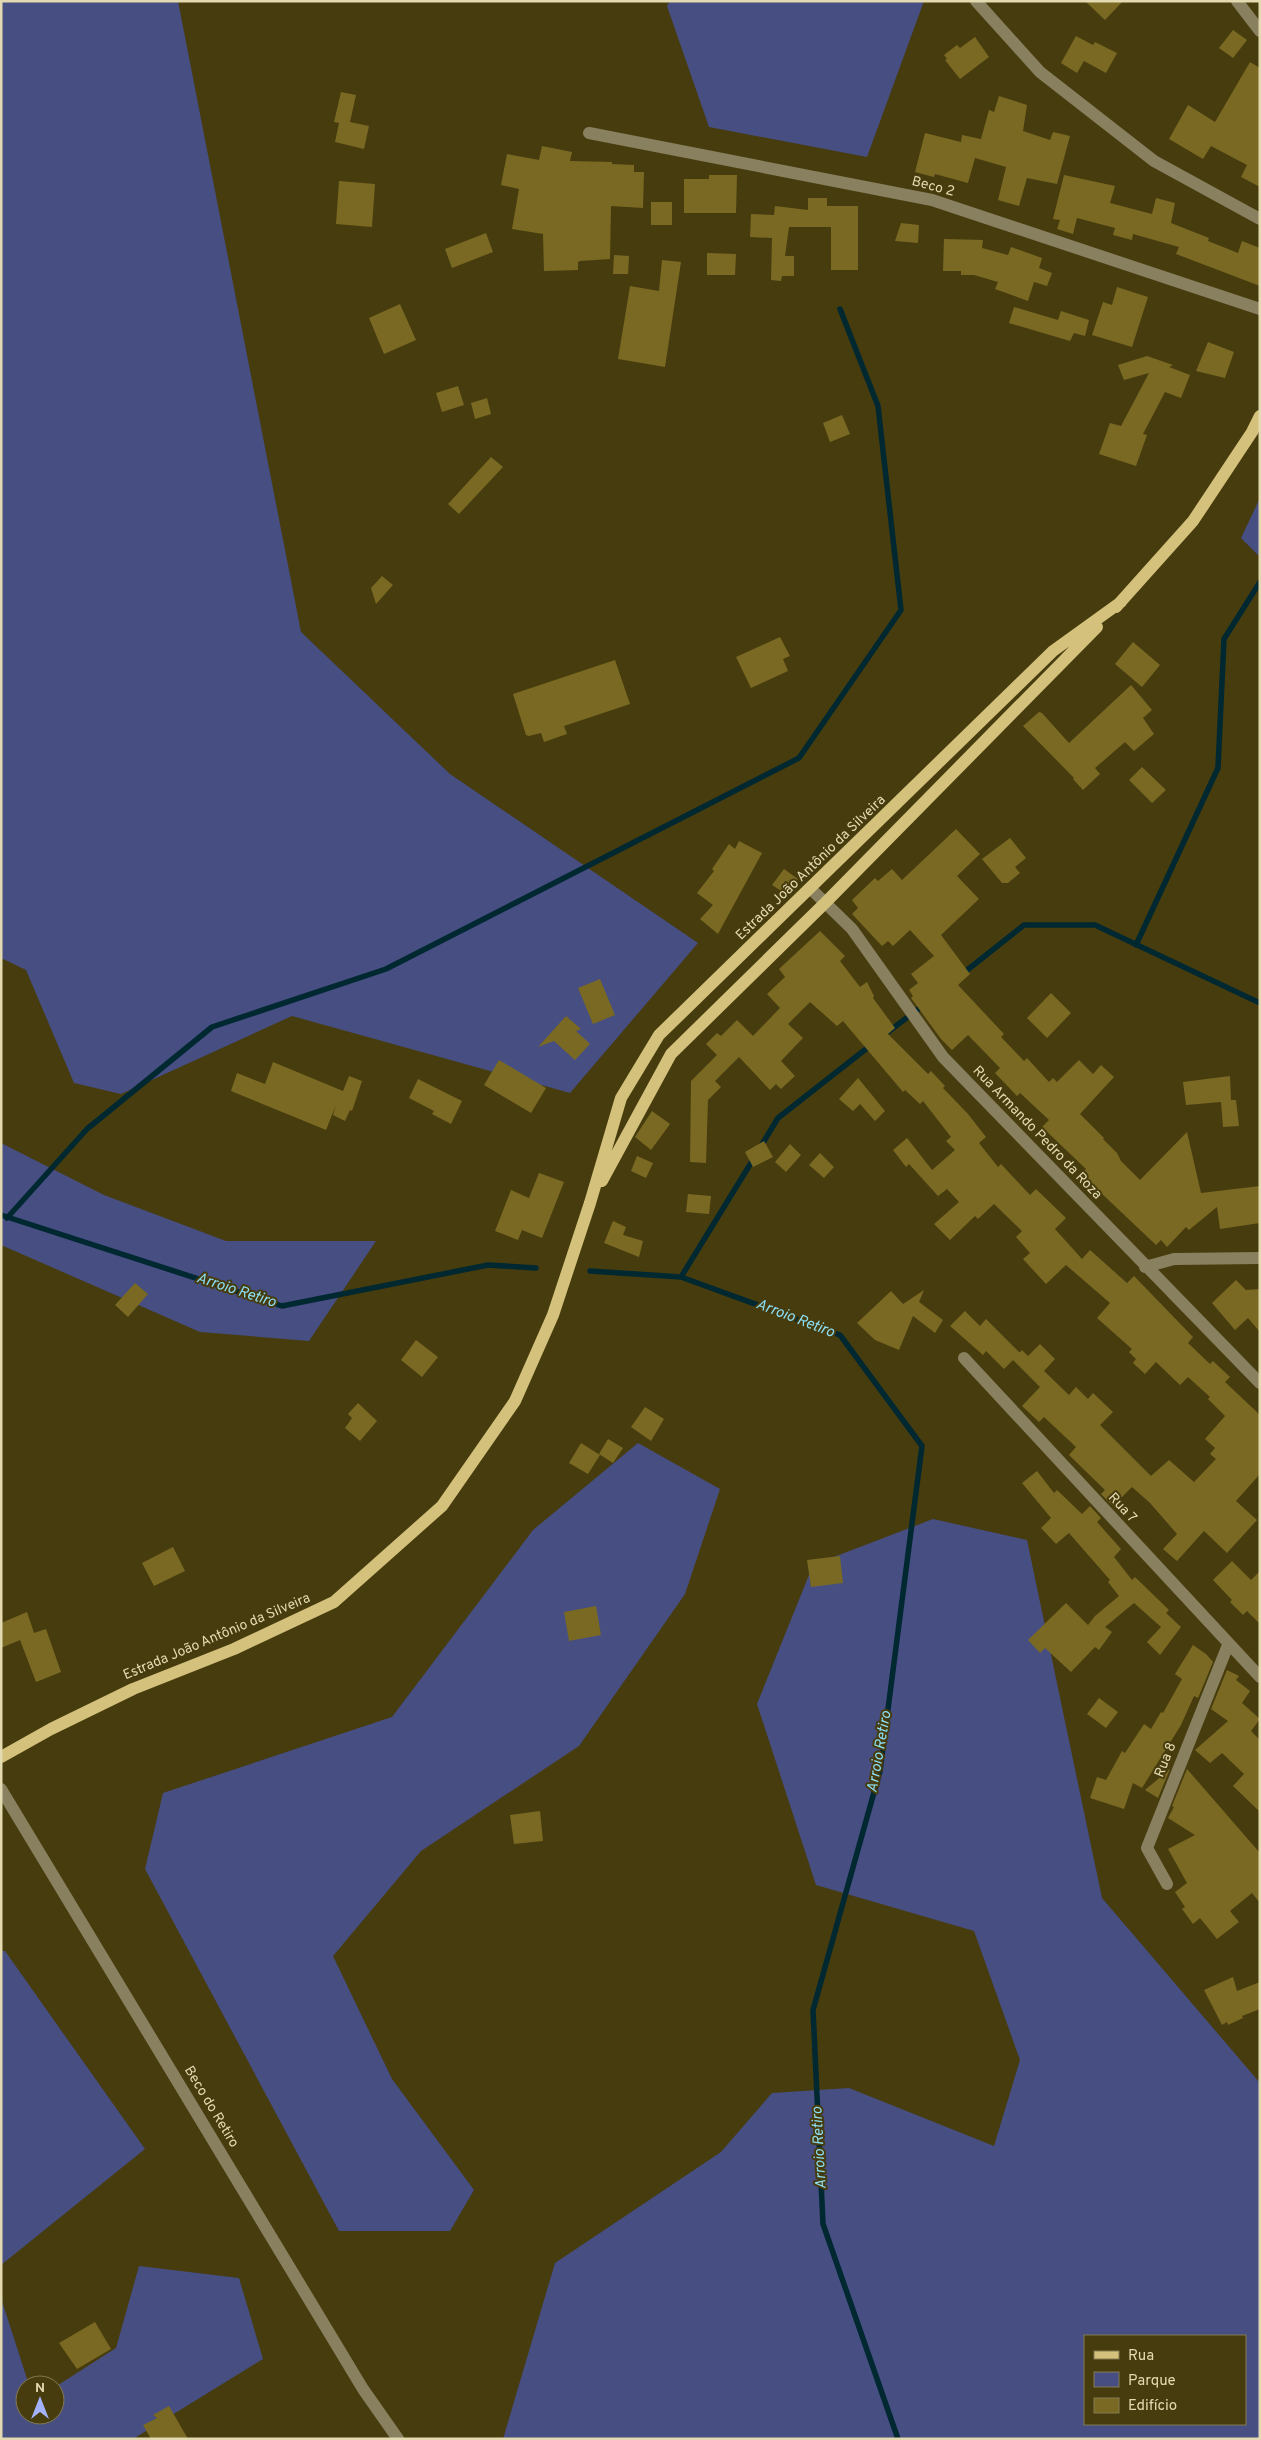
<svg xmlns="http://www.w3.org/2000/svg" width="1261" height="2440" viewBox="0 0 1261 2440" font-family="Overpass,sans-serif">
	<style>
		.green { fill: #464e82; fill-rule: evenodd }
		.lines { fill: none; stroke-linecap: round; stroke-linejoin: round }
		.stream { stroke: #002831; stroke-width: 5.5 }
		.building { fill: #7a6923 }
		.minor { stroke: #88805f; stroke-width: 12 }
		.major { stroke: #d3c17c; stroke-width: 12 }
		.labels { text-anchor: middle; dominant-baseline: central; stroke-width: 4; stroke-linejoin: round; paint-order: stroke }
		.street-label { font-size: 14px; fill: #e4dab2; stroke: #473c0e }
		.water-label { font-size: 15px; font-style: italic; fill: #8bdef3; stroke: #473c0e }
	</style>
	<rect width="100%" height="100%" fill="#473c0e"/>
	<path class="green" d="M1,1h177l123,631 149,142 248,169 -128,150 -278,-77 -171,78 -47,-11 -48,-113 -25,-12z
		M670,1h254l-57,156 -158,-30 -42,-121z
		M1260,498v59l-19,-19z
		M1,1143l103,52 122,46h150l-67,100 -109,-9 -199,-87z
		M638,1443l82,46 -35,105 -106,152 -158,105 -88,105 59,123 82,111 -24,41h-111l-194,-362 18,-76 229,-76 141,-187z
		M933,1519l94,21 75,358 158,185v356h-757l52,-176 166,-111 51,-59 77,-5 145,58 26,-86 -46,-129 -158,-46 -59,-181 56,-139zM1085,2336h160v88h-160z
		M1,1951h4l140,198 -144,116z
		M139,2266l100,12 24,81 -130,80h-132v-141l28,87h-4v30h30v-28l61,-39z"/>
	<g class="lines">
		<path class="stream" d="M1136,945l82,-177 6,-129 36,-57
			M961,975l63,-50h71l165,78
			M888,1032l37,-28
			M761,1146l17,-28 93,-73
			M1,1215l281,91 206,-41 48,3
			M7,1218l80,-89 125,-102 174,-58 413,-211 102,-148 -23,-204 -38,-97
			M590,1271l91,6 159,58 82,111 -42,325 -67,239 10,214 75,215
			M681,1277l73,-119"/>
	</g>
	<path class="building" d="M1085,1h38l-18,19z
		M1233,30l14,10 -14,18 -14,-10z
		M1076,36l17,9 2,-3 22,11 -11,20 -22,-12 -7,12 -16,-10z
		M975,37l14,20 -29,22 -15,-19 2,-1 -3,-4 13,-10 3,3z
		M1250,62l10,6v119l-19,-10 6,-12 -36,-19 -8,13 -34,-20 19,-34 27,17z
		M341,92l15,3 -6,27 19,4 -5,23 -29,-7 4,-19 -5,-1z
		M999,96l28,9 -4,26 27,9 3,-8 17,4 -13,48 -30,-6 -8,28 -21,-6 8,-33 -31,-9 -7,25 -33,-9 -1,3 -19,-5 10,-39 36,9 1,-7 19,4 8,-29 5,2z
		M542,146l30,6 -2,9 42,1v2l22,1v7h10l-1,36 -32,-2 -1,53 -30,2 -2,1v8l-34,1 -1,-37 -31,-5 7,-40 -18,-4 6,-31 32,6z
		M709,175h28l-1,38h-52v-34h25z
		M1064,175l51,11 -5,17 42,11 4,-16 19,5 -4,20 38,15 -1,3 30,12 4,-12 18,7v38l-84,-32 3,-7 -46,-13 -1,6 -19,-5 2,-7 -38,-10 -4,16 -16,-5 3,-9 -7,-1z
		M339,181l36,3 -3,43 -36,-3z
		M808,198h19v8h31v64h-27v-43h-42l-4,29h9v20h-12l-1,5 -10,-1 1,-42 -22,-1 1,-23 23,1 1,-9 33,4z
		M651,202h21v23h-21z
		M901,223l18,2 -1,18 -23,-2z
		M486,233l7,19 -41,16 -7,-19z
		M944,239l39,1 -1,8 26,7 3,-8 31,11 -3,10 13,5 -5,13 -13,-4 -6,19 -33,-12 3,-7 -24,-7h-13v-4h-18z
		M707,253l29,1 -1,21h-28z
		M614,255l15,1 -1,18h-15z
		M662,260l19,2 -16,105 -47,-8 12,-73 29,5z
		M1117,287l31,10 -16,50 -40,-12 11,-33 9,3z
		M400,304l16,36 -32,14 -15,-36z
		M1014,307l44,13 3,-9 28,9 -4,16 -11,-3 -4,8 -61,-18z
		M1208,342l26,10 -9,26 -29,-7z
		M1147,356l26,9 -4,2 21,8 -9,23 -16,-6 -22,42 4,1 -11,31 -37,-12 11,-31 11,3 28,-53 -25,7 -6,-15z
		M458,386l6,19 -22,7 -6,-19z
		M487,398l4,16 -16,5 -4,-16z
		M842,415l8,19 -20,8 -7,-19z
		M491,457l12,10 -44,47 -11,-10z
		M382,576l11,9 -17,19 -5,-16z
		M780,637l10,19 -7,3 5,12 -37,17 -15,-31z
		M1133,642l27,23 -18,22 -27,-23z
		M615,660l15,44 -66,22 3,8 -23,8 -3,-9 -12,3 -3,-1 -13,-41z
		M1131,685l21,25 -9,8 11,16 -20,17 -9,-9 -30,26 5,6 -17,16 -10,-11 1,-1 -51,-52 16,-14 3,1 27,30z
		M1142,767l24,23 -14,13 -23,-23z
		M956,829l24,25 -23,22 22,23 -38,36 29,39 -12,11 46,49 -3,3 23,24 3,-3 22,24 4,-4 4,4 22,-22 14,14 8,-9 13,12 -34,37 24,24 -1,1 14,14 4,8 19,19 47,-48 14,61 59,-7v37l-40,6 -3,-22 -28,23 -3,-3 -19,20 -6,-7 -5,5 -75,-71 5,-5 -44,-42 7,-7 -29,-27 -3,3 -22,-23 5,-5 -32,-33 -16,15 -11,-11 -30,-41 2,-2 -4,-6 9,-7 -7,-9 23,-18 -24,-26 -17,16 -5,-5 -6,5 -30,-32 6,-6 -6,-8 23,-22 3,3 14,-12 10,11z
		M1010,838l16,20 -11,9 5,6 -12,10h-6l-20,-24z
		M739,841l23,12 -44,81 -18,-15 13,-14 -16,-12 17,-22 -2,-2 17,-25 6,5z
		M784,869l14,10 -12,15 -14,-9z
		M820,931l25,25 -5,5 20,26 7,-5 7,14 -1,2 22,30 -7,6 40,40 3,-3 14,15 -2,2 25,26 18,23 -7,6 19,24 3,-3 29,31 6,-6 30,29 -11,11 27,30 8,-9 37,33 7,-7 59,61 -5,6 22,21 3,-3 17,16 -5,5 35,33v59l-24,27 21,19 -30,33 -23,-22 -27,30 -14,-12 14,-15 -27,-31 -18,-16 -19,19 -12,-12 4,-4 -36,-35 7,-8 -32,-30 -5,5 -17,-16 18,-19 -27,-27 9,-10 6,6 12,-12 15,15 -11,12 25,24 7,-8 12,12 5,-6 20,19 -13,13 51,51 18,-16 25,22 22,-23 -6,-5 5,-6 -10,-9 20,-23 -17,-17 2,-2 -22,-20 -8,8 -24,-23 -11,12 -12,-11 3,-4 -7,-7 3,-3 -35,-31 13,-15 -44,-38 -20,19 -23,-25 7,-6 -14,-16 6,-6 -28,-27 -16,15 -3,-3 -25,24 -16,-16 25,-22 -12,-13 -9,7 -29,-32 -3,3 -13,-17 14,-12 25,32 23,-20 -9,-9 5,-4 -28,-36 -3,3 -15,-14 -2,2 -60,-71 -6,5 -27,-24 -22,22 15,14 -22,23 14,15 -14,13 -5,-5 -6,6 -31,-33 -24,24 6,6 -13,13 -2,63 -16,-1 1,-81 26,-26 -11,-11 11,-11 4,3 16,-16 16,16 27,-28 -13,-14 18,-17 -6,-8z
		M600,979l15,36 -22,9 -15,-36z
		M1051,993l20,20 -24,25 -20,-20z
		M566,1016l15,13 -5,2 14,13 -15,16 -21,-19 -16,6z
		M499,1060l47,28 -15,25 -47,-28z
		M273,1062l70,29 6,-15 13,5 -10,30 -2,-1 -5,11 -12,-6 3,-10 -10,25 -95,-39 6,-18 28,11z
		M1230,1076l1,24h5l3,26 -16,1 -2,-25 -35,3 -3,-23z
		M858,1078l27,33 -10,10 -15,-17 -7,7 -14,-12z
		M418,1079l44,22 -11,23 -19,-10 2,-3 -25,-13z
		M652,1111l18,13 -19,26 -16,-13z
		M764,1141l9,16 -20,10 -8,-15z
		M790,1144l11,11 -15,17 -11,-10z
		M820,1153l14,14 -10,11 -15,-13z
		M637,1156l16,7 -7,15 -15,-7z
		M539,1173l25,9 -22,56 -20,-8 -4,10 -23,-9 16,-41 18,8z
		M688,1194l23,2 -2,18 -23,-2z
		M613,1221l13,6 -3,8 20,6 -4,16 -35,-14z
		M1236,1280l10,10 14,-1v43l-12,-14 -13,12 -23,-27z
		M135,1283l13,11 -20,23 -13,-12z
		M924,1290l-5,12 24,18 -8,13 -22,-17 -14,34 -24,-10 -18,-17 34,-32 12,13z
		M965,1311l15,15 6,-7 34,34 -16,16 -18,-18 -3,4 -33,-29z
		M416,1340l22,17 -16,20 -21,-17z
		M358,1403l19,18 -17,20 -15,-13 7,-10 -4,-4z
		M645,1407l19,12 -13,22 -20,-14z
		M608,1439l15,9 -10,15 -14,-9z
		M581,1443l19,12 -12,19 -19,-11z
		M1037,1471l17,22 3,-3 25,24 8,-8 11,12 -4,4 24,27 -7,8 18,23 3,-3 34,33 -3,3 15,14 -21,28 -13,-13 14,-15 -27,-24 -29,24 7,5 -13,18 -4,-3 -24,25 -26,-24 -5,5 -12,-13 38,-37 22,22 7,-9 24,-20 -11,-14 2,-2 -41,-47 -13,11 -15,-16 10,-10 -29,-35z
		M173,1547l12,24 -31,15 -12,-23z
		M840,1556l3,27 -32,4 -4,-27z
		M1232,1561l19,19 9,-9v53l-13,-13 -4,4 -13,-13 2,-2 -19,-20z
		M596,1606l5,29 -32,6 -5,-29z
		M27,1612l7,21 12,-4 15,43 -25,10 -16,-42 -19,8v-25z
		M1193,1645l13,9 7,8 -15,36 -4,-2 -13,29 -39,63 -9,-5 -9,26 -34,-11 7,-21 9,3 16,-29 3,2 19,-29 7,5 10,-17 2,1 19,-34 -7,-5z
		M1227,1670l12,6 -3,4 14,11 -8,12 18,16 -9,12 9,9v72l-27,-26 11,-12 -22,-21 -12,10 -15,-13 33,-29 -17,-12z
		M1099,1698l19,14 -12,16 -19,-14z
		M1170,1769l-12,29 -13,-8z
		M1187,1769l73,84v50l-8,-10 -22,18 9,11 -22,17 -17,-21 -7,6 -11,-15 3,-2 -10,-15 12,-9 -19,-34 27,-14 -27,-17 6,-11 -2,-1z
		M540,1811l3,30 -29,3 -4,-29z
		M1233,1977l4,14 23,-9v27l-18,7 1,2 -15,7 -1,-3 -5,3 -18,-35z
		M95,2322l16,27 -34,20 -18,-26z
		M169,2406l19,33h-37l-8,-14 14,-7 -4,-3z"/>
	<g class="lines">
		<path class="minor" d="M976,1l64,71 114,89 106,58
			M1237,1l23,30
			M589,133l343,67 328,109
			M811,889l41,40 91,128 317,326
			M1145,1267l29,-8 86,-1
			M964,1358l296,319
			M1,1789l362,600 35,50
			M1167,1884l-20,-36 81,-203"/>
		<path class="major" d="M1116,607l77,-86 59,-89 8,-16
			M602,1181l69,-127 154,-151 272,-276
			M1,1757l50,-28 82,-40 101,-40 100,-47 108,-96 73,-105 38,-86 37,-112 31,-105 38,-63 394,-384 68,-49"/>
	</g>
	<g class="labels">
		<g class="street-label">
			<text transform="translate(933 187) rotate(15)">Beco 2</text>
			<text transform="translate(811 868) rotate(-44)">Estrada João Antônio da Silveira</text>
			<text transform="translate(1037 1133) rotate(46)">Rua Armando Pedro da Roza</text>
			<text transform="translate(1122 1508) rotate(47)">Rua 7</text>
			<text transform="translate(217 1637) rotate(-23)">Estrada João Antônio da Silveira</text>
			<text transform="translate(1166 1760) rotate(-68)">Rua 8</text>
			<text transform="translate(211 2107) rotate(59)">Beco do Retiro</text>
		</g>
		<g class="water-label">
			<text transform="translate(236 1291) rotate(18)">Arroio Retiro</text>
			<text transform="translate(795 1319) rotate(21)">Arroio Retiro</text>
			<text transform="translate(880 1752) rotate(-80)">Arroio Retiro</text>
			<text transform="translate(820 2148) rotate(-93)">Arroio Retiro</text>
		</g>
	</g>
	<rect width="1261" height="2440" fill="none" stroke="#e4dab2" stroke-width="5"/>
	<rect x="1084" y="2335" width="162" height="90" fill="#473c0e" stroke="#867b50"/>
	<rect x="1094" y="2351" width="25" height="8" fill="#d3c17c" stroke="#867b50"/>
	<text x="1128" y="2360" font-size="15" fill="#e4dab2">Rua</text>
	<rect x="1094" y="2372" width="25" height="15" fill="#464e82" stroke="#867b50"/>
	<text x="1128" y="2385" font-size="15" fill="#e4dab2">Parque</text>
	<rect x="1094" y="2398" width="25" height="15" fill="#7a6923" stroke="#867b50"/>
	<text x="1128" y="2410" font-size="15" fill="#e4dab2">Edifício</text>
	<g transform="translate(40 2400)"><circle r="24" fill="#473c0e" stroke="#867b50"/>
	<path d="M0-4L9 19L0 12L-9 19Z" fill="#a4b2fc"/>
	<text y="-8" font-size="14" font-weight="bold" text-anchor="middle" fill="#e4dab2">N</text>
	</g>
</svg>
